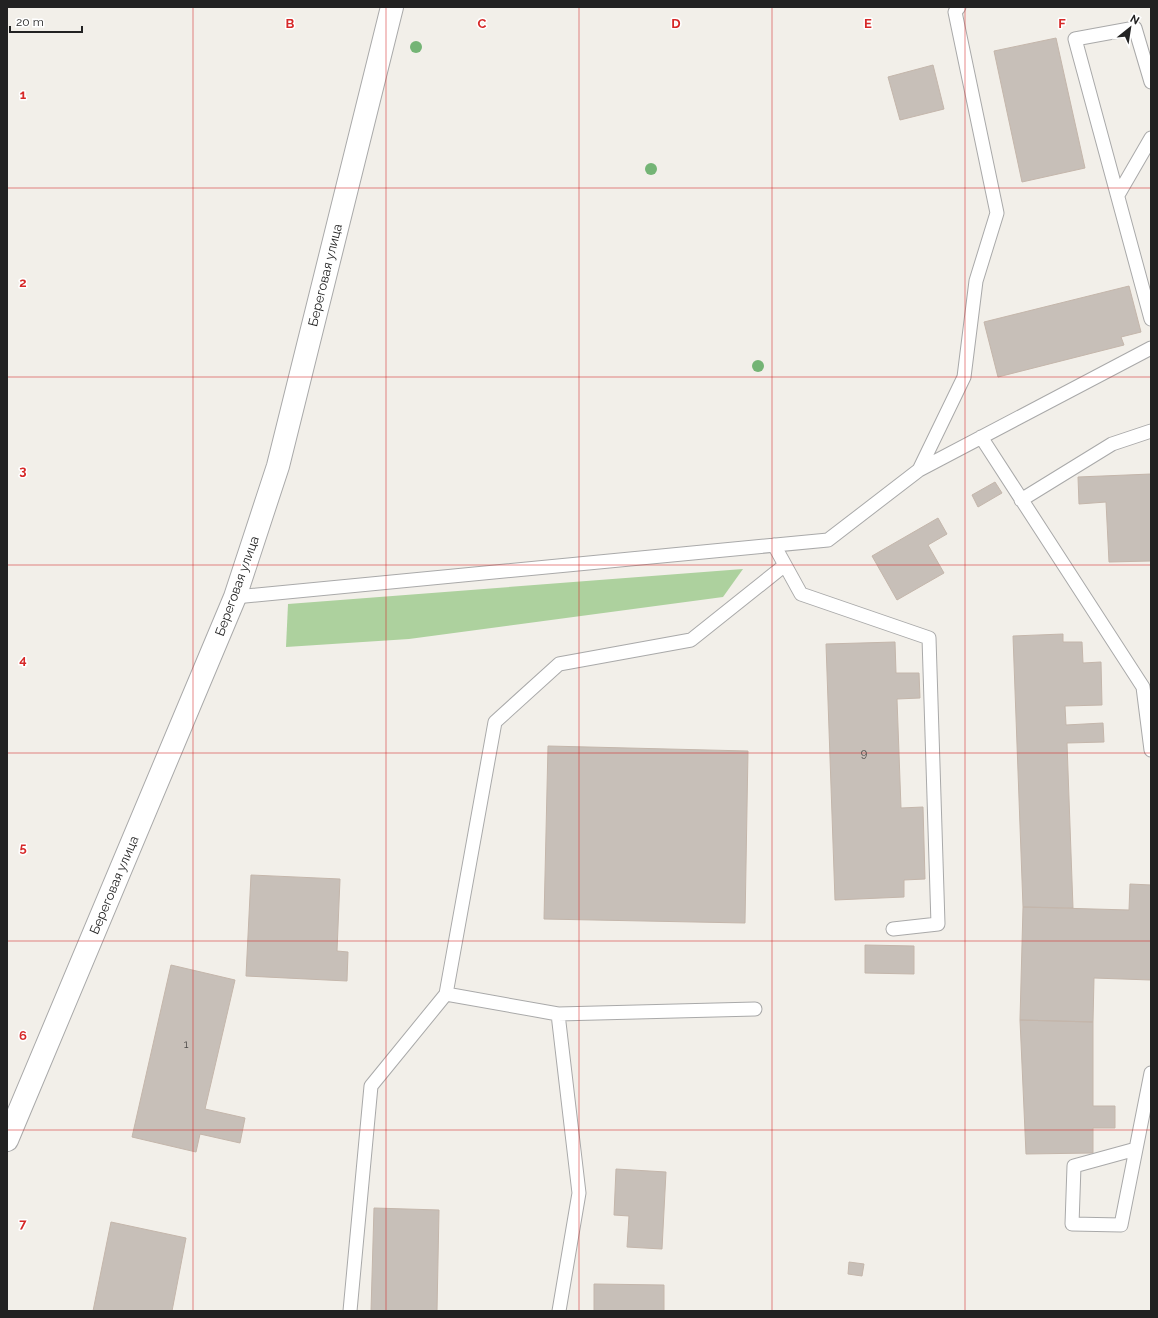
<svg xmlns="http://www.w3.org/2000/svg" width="1158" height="1318" viewBox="0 0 1158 1318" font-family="Raleway,sans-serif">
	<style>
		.forest { fill: #add19e }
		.building { fill: #c7bfb8; stroke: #c4b6ab }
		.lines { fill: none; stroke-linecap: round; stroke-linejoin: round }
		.lane-casing { stroke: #a9a9a9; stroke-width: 15 }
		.street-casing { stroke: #a9a9a9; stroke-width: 24 }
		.lane { stroke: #fff; stroke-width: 13 }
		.street { stroke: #fff; stroke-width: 22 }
		.tree { fill: #74b475 }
		.grid { fill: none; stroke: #d62828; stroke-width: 1; stroke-opacity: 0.55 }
		.labels { text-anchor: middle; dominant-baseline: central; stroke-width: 3; stroke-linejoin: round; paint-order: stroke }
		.number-label { font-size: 11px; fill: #4b4948 }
		.street-label { font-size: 13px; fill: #222; stroke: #fff }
		.grid-label { font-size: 13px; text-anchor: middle; font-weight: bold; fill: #d62828; stroke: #fff; stroke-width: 3; stroke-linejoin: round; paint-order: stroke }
	</style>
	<rect width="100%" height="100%" fill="#f2efe9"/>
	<path class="forest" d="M743,569l-20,28 -314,42 -123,8 2,-43z"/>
	<path class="building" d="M1056,38l29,130 -63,14 -28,-131z
		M933,65l11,44 -44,11 -12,-43z
		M1129,286l12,46 -20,5 3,8 -126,32 -14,-55z
		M1151,474v87l-42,1 -3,-60 -27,2 -1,-27z
		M995,482l7,11 -24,14 -6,-12z
		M938,518l9,16 -19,11 16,28 -47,27 -25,-44z
		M1063,634v8h19l1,21 18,-1 1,43 -37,1 1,19 37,-2 1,19 -37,1 6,165 -50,-1 -10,-271z
		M895,642l1,31h23l1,25 -23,1 4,109 22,-1 2,72 -21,1v17l-69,3 -9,-256z
		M548,746l200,5 -3,172 -201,-4z
		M251,875l89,4 -3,72 11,1 -1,29 -101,-5z
		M1130,884l21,1v95l-57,-2 -1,44 -73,-2 3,-113 106,3z
		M865,945l49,1v28l-49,-1z
		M171,965l64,15 -30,129 40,9 -5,25 -40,-9 -4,18 -64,-15z
		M1020,1020l73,2v84h22v22h-22v25l-67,1z
		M616,1169l50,3 -4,77 -35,-2 2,-31 -15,-1z
		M374,1208l65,2 -2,101h-66z
		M111,1222l75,16 -14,73h-79z
		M849,1262l15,2 -2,12 -14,-2z
		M594,1284l70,1v26h-70z"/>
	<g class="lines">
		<defs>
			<path id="lane" d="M1151,82l-16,-54 -60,11 76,280
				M1118,195l33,-57
				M981,437l162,250 8,63
				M919,470l45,-93 12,-96 21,-68 -42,-201 4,-5
				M1021,500l91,-56 39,-13
				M774,545l27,49 128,44 9,286 -45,5
				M235,597l593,-57 91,-70 232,-122
				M446,994l112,20 197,-5
				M558,1014l21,179 -20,118
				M1136,1149l-62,17 -2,58 49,1 30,-152
				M350,1311l21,-225 75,-92 49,-272 64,-58 132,-24 94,-75"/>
			<path id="street" d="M7,1140l228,-543 43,-131 114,-459"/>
		</defs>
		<use href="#lane" class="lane-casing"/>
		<use href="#street" class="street-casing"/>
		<use href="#lane" class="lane"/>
		<use href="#street" class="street"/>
	</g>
	<g class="tree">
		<circle cx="416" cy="47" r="6"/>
		<circle cx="651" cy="169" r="6"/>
		<circle cx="758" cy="366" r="6"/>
	</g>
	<path class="grid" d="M193,7v1304M386,7v1304M579,7v1304M772,7v1304M965,7v1304M7,188h1144M7,377h1144M7,565h1144M7,753h1144M7,941h1144M7,1130h1144"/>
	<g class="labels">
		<g class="number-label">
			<text x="864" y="753">9</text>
			<text x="186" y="1044">1</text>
		</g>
		<g class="street-label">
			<text transform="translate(325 275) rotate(-76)">Береговая улица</text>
			<text transform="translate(237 586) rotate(-70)">Береговая улица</text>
			<text transform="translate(114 885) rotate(-67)">Береговая улица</text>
		</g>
	</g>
	<g class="grid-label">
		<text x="290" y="28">B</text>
		<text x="482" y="28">C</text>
		<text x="676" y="28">D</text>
		<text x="868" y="28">E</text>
		<text x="1062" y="28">F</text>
		<text x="23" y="99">1</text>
		<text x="23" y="287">2</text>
		<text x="23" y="475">3</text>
		<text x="23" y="664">4</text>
		<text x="23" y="852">5</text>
		<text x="23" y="1040">6</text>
		<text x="23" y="1228">7</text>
	</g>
	<rect width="1158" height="1318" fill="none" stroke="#222222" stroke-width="16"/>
	<g transform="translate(1130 28) rotate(30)" stroke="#ffffff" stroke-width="3" paint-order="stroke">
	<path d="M0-3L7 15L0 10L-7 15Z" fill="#222222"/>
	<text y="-6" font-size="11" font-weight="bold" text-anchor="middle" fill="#222222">N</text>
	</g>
	<path d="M10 26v6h72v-6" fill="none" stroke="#222222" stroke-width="2"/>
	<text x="16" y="26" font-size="12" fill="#222222" stroke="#ffffff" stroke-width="3" paint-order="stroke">20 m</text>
</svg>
